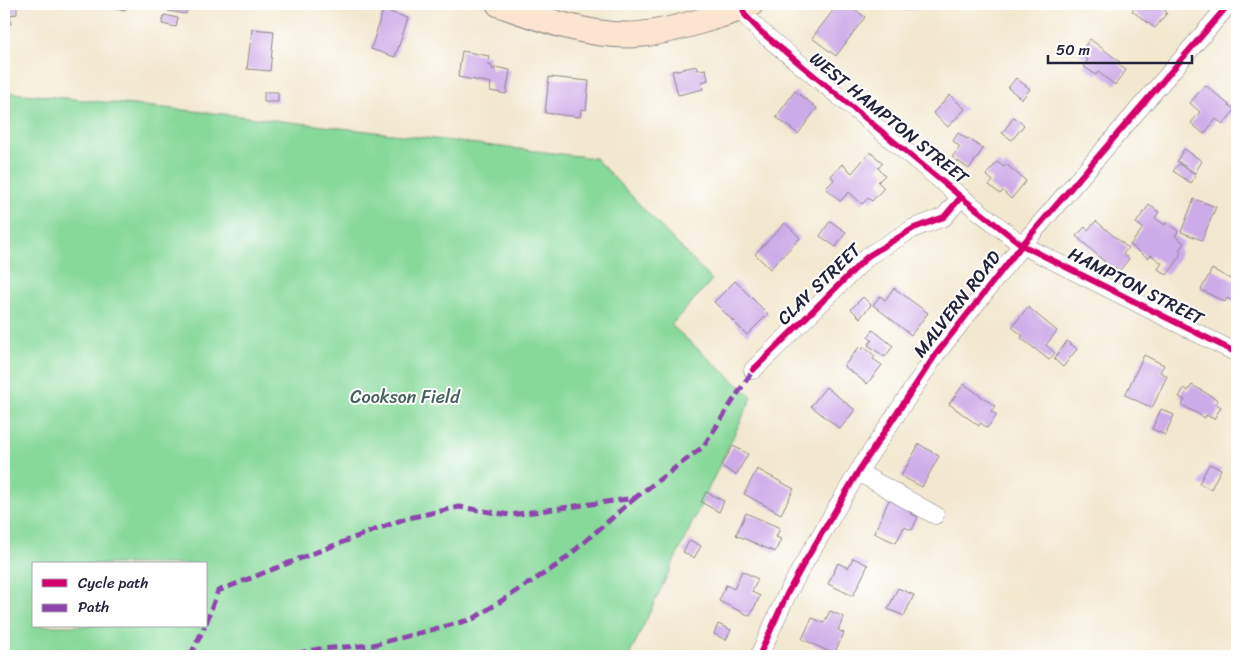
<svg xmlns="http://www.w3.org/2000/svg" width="1241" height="660" viewBox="0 0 1241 660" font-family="Sriracha,sans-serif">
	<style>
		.green { fill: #87d99a; stroke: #547e6a; fill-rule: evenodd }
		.building { fill: #cdaae8 }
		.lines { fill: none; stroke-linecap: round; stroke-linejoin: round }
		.street-casing { stroke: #8a8585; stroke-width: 19 }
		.secondary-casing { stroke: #8a8585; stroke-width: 27 }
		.street { stroke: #fff; stroke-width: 18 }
		.secondary { stroke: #fce5d0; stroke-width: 25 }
		.quiet { stroke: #8e44ad; stroke-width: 5; stroke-dasharray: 10 5; stroke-linecap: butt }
		.cycleway-casing { stroke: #fff; stroke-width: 9 }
		.cycleway { stroke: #d6006c; stroke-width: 6 }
		.labels { text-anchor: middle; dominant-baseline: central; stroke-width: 4; stroke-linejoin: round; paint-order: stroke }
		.street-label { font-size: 18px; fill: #22223b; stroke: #fff }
		.park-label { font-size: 18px; fill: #45625c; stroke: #fff }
	</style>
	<rect width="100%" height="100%" fill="#fff"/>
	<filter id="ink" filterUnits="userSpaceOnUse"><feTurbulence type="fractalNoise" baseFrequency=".02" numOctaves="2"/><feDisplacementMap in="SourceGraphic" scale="10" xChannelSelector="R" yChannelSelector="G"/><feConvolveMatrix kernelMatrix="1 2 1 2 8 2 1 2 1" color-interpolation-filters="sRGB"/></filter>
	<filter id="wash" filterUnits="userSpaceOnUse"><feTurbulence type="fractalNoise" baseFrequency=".0096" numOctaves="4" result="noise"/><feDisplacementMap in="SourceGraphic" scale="20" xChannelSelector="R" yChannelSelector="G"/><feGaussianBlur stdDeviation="1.12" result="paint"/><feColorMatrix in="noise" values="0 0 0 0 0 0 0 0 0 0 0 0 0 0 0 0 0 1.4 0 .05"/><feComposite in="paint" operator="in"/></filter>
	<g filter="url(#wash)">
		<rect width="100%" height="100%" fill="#f2e8cf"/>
		<path class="green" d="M4,92l219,22 372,44 117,122 -41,45 81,72 -123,259h-625zM34,564h172v62h-172z"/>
		<g id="blocks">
			<path class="building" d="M4,4h13v10l-7,1 1,9h-7z
				M93,4h33l-1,6z
				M170,4h18l-2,10 -18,-3z
				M838,4h10l17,13 -29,39 -24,-18z
				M903,4h14l1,5 -15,1z
				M1137,4h33l-5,7 2,2 -12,15 -23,-17z
				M383,10l25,8 -13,39 -24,-8z
				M164,15l14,3 -2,9 -14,-3z
				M252,29l22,2 -4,40 -23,-2z
				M1090,39l30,23 -1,3 7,5 -11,15 -17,-13 -2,3 -13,-9 5,-6 -9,-6z
				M462,51l27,5 -1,9 4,1v3l3,1v-3l15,3 -4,24 -16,-3 1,-8 -33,-6z
				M697,66l1,4 8,-1 2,11 -6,2 1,7 -25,6 -6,-24z
				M549,77l40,4 -3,29 -5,-1 -1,8 -35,-4z
				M1016,78l14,11 -8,10 -14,-11z
				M1205,85l30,25 -12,14 -7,-5 -12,15 -13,-11 9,-11 -10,-9z
				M795,91l22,17 -19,26 -22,-17z
				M264,92h14v10h-14z
				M950,95l15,14 -17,18 -15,-14z
				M1014,117l10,8 -12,15 -10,-7z
				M958,133l9,6 1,-1 15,11 -14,20 -17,-12 8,-10 -7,-6z
				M1184,149l18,12 -7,12 -18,-12z
				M870,152l13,11 -5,5 7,7 -7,7 6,6 -12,13 -4,-3 -6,6 -13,-12 -9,9 -14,-13 8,-8 -3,-4 11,-12 10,9z
				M997,162l7,5 2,-3 20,17 -15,18 -8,-8 -3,3 -11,-9 4,-4 -7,-6z
				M1179,164l17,11 -5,8 -18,-12z
				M1194,199l22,8 -14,33 -21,-8z
				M1149,205l10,7 -4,6 10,7 1,-3 12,9 -3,5 9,7 -5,7 2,2 -2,4 1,1 -13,18 -9,-6 4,-6 -11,-8 -3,3 -18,-13 13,-17 -7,-5z
				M830,221l16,11 -10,15 -16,-11z
				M1096,221l32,27 -5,6 6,5 -10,12 -4,-4 -2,2 -37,-33 9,-9 3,3z
				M785,223l15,15 -30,31 -15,-15z
				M1212,269l24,13 -1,3 2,1v9l-3,7 -7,-4 -2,4 -24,-12z
				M735,281l33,33 -21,21 -33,-33z
				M894,288l34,25 -17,22 -38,-30 7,-9 5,4z
				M863,297l8,8 -11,13 -9,-9z
				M1028,307l29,24 -11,14 9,8 -6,7 -28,-22 2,-2 -11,-9z
				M873,330l20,16 -8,11 -17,-12 4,-5 -4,-3z
				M1067,341l10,8 -14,18 -9,-8z
				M859,347l3,3 2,-3 11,9 -2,3 9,6 -15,19 -23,-18z
				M1144,355l20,10 -4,7 7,4 -15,32 -27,-13z
				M964,384l31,22 -4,5 6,4 -10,13 -6,-5 -2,3 -30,-22z
				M1192,385l26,15 -2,4 5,3 -7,12 -8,-4 -1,3 -23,-13 3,-5 -6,-3 5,-9 4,3z
				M826,387l29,23 -15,19 -29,-23z
				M1161,409l13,6 -9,20 -13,-6z
				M919,444l20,12 -17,31 -21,-11z
				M733,446l15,8 -12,21 -15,-9z
				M1209,464l12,5 -10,20 -12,-5z
				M757,469l37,20 -13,25 -37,-20z
				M706,492l18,9 -5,11 -18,-10z
				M889,500l22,10 -1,3 8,4 -6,13 -8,-3 -8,16 -22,-10z
				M746,513l34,15 -4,9 5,2 -6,13 -39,-17z
				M690,540l11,6 -7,12 -11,-6z
				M853,558l15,7 -15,31 -25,-12 10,-21 10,5z
				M742,571l16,8 -6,13 8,4 -10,20 -31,-15 7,-16 8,4z
				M898,588l16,7 -10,21 -16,-7z
				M830,611l14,6 -6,13 6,3 -10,21 -32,-15 10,-21 12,5z
				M718,624l13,6 -5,10 -12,-6z"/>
		</g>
	</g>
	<g filter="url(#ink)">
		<use href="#blocks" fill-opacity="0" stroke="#8a8585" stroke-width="1"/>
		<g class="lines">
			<defs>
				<path id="street" d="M741,4l4,11 15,16 201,166 61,48 215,108
					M753,370l115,-114 46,-28 30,-11 17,-20
					M858,472l77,43
					M759,656l28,-62 16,-29 55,-93 78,-118 86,-109 207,-241"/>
				<path id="secondary" d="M499,4c39,14 85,31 127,31 27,0 53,-7 78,-15 16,-5 32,-9 47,-16"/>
			</defs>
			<use href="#street" class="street-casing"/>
			<use href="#secondary" class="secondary-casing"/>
			<use href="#street" class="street"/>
			<use href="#secondary" class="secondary"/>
			<path class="quiet" d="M206,623l12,-32 96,-38 90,-34 55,-12 51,8 125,-17 68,-51 50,-77
				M190,656l15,-30
				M282,656l37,-7 54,-4 100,-26 86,-55 76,-66"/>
			<defs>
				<path id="cycleway" d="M741,4l4,11 15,16 201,166 61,48 215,108
					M753,370l115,-114 46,-28 30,-11 17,-20
					M759,656l28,-62 16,-29 55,-93 78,-118 86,-109 207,-241"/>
			</defs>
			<use href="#cycleway" class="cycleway-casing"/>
			<use href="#cycleway" class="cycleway"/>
		</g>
	</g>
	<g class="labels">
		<g class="street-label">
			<text transform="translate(889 118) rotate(39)">WEST HAMPTON STREET</text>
			<text transform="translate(819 284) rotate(-44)">CLAY STREET</text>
			<text transform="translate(1136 286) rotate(27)">HAMPTON STREET</text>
			<text transform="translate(957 304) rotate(-52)">MALVERN ROAD</text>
		</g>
		<g class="park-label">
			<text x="405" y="397">Cookson Field</text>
		</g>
	</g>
	<rect width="1241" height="660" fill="none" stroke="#fff" stroke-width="20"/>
	<rect x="32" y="562" width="175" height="65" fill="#ffffff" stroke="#a7a7b1"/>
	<rect x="42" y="579" width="25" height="8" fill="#d6006c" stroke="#a7a7b1"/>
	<text x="78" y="588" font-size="15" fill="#22223b">Cycle path</text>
	<rect x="42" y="604" width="25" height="8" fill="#8e44ad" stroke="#a7a7b1"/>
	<text x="78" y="612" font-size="15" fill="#22223b">Path</text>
	<path d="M1048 55v8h144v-8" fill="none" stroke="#22223b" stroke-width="2.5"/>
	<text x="1056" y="55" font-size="15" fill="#22223b" stroke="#ffffff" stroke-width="4" paint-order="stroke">50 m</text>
</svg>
